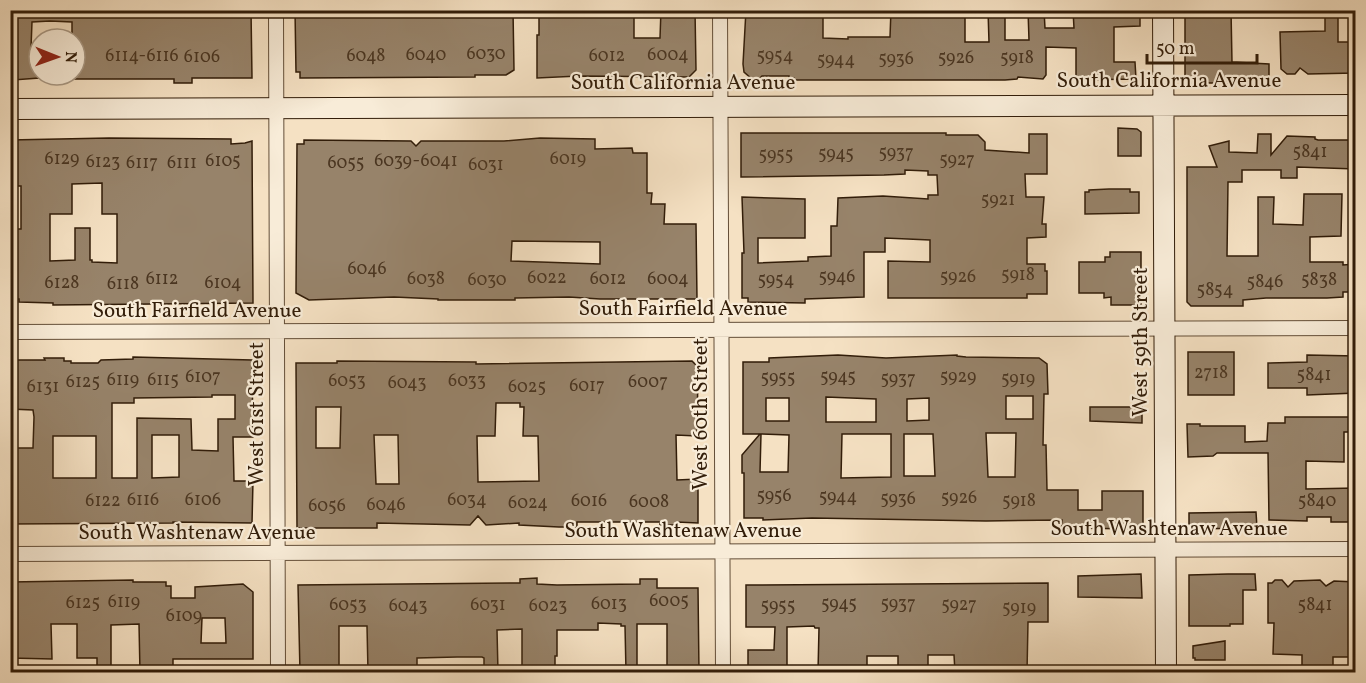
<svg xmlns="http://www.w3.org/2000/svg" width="1366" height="683" viewBox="0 0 1366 683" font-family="Vollkorn,serif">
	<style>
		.building { fill: #97836a; stroke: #321d09; stroke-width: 1.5; fill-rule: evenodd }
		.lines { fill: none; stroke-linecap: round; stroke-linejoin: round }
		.street-casing { stroke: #634e38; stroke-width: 16 }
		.secondary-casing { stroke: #321d09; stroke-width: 22 }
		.street { stroke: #f8ecd8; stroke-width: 14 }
		.secondary { stroke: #f8ecd8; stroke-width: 20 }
		.labels { text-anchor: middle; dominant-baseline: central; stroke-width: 4.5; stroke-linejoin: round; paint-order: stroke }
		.number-label { font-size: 18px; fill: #4b3621 }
		.street-label { font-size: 21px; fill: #321d09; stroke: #f8ecd8 }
	</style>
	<rect width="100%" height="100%" fill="#f5e1c3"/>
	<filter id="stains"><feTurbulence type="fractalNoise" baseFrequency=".00333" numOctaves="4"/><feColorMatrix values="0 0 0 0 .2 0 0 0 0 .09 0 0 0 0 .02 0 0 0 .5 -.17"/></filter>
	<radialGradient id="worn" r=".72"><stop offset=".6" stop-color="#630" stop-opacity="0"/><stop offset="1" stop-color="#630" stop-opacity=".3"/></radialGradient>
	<path class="building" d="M13,10h238l1,68h-60v5h-18v-4h-99v-40h-3v-17l-22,-1 -18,1 -1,26 8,-1v31l-26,2z
		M295,10h218l1,60 -8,5h-31v2l-175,1v-6h-4z
		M539,10h95v28h26l1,-28h34l1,60 -7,7 -110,-1 -42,2v-43h2z
		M746,10h77v28l25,1v-2h42l1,-27h74v32h24l-1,-32h17v30h24l-1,-30h16l1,18h29l-1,-18h67v16l-26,1v35h21l1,17 -60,1v-32l-30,-1v28l-3,4 -25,-2 -1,2 -12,1h-211v-2h-5v-2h-27l-3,3h-7l-8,-7 -1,-8z
		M1185,10h46l1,52 37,2v19h-84z
		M1325,10h13v32h18l-1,31 -47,1 -8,-6 -5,6h-8l-6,-5 -1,-37 45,-1z
		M1118,128l19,1 4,3v24h-23z
		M741,133h205v2h32l7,7v8l44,3v-19h18v40h-22l1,23h18l-2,27h4v13l-19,1v26h18v7h2v23h-20v4h-139v-37l42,1v-22l-45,-2v14h-21v45l-59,2v4l-57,-1v-4h-6v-45h2l-2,-56 63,2v39h-47v25l50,-2v-4l23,-1v-30h6l1,-28 45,-2 45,3v-4h10l-1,-20h-9v-4l-23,-1v4l-21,1 -143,2z
		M1258,134h13v21l16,-19 28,1v2l3,1h38v29l-59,-2v11h-16v-8h-39v12h-14l-1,74h31v-59h16l-1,27 30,1 1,-31h38l-1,42 -31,1v25h33v3l13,-1v28h-13v5l-16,1h-61l-23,2v6h-52l-4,-4v-135h30l-8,-21 20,-5v11l28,1z
		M109,138l122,1v5l14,-1 7,-2 1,162 -200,2v-2l-34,-1v-3h-5l3,-70h4v-43h-5v-3l-6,-1v-42zM102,183v31h15v49l-25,-1v-2h-2v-32h-15v32l-25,1v-47h22v-30z
		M540,138l55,1v10l37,-1 1,5h14v40h5l-1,11h14l-1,20h32l1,75h-97l-31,-2 -54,1v2h-77v-1l-44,-2 -85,3 -13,-7 1,-149h7v-4l107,1 5,5 5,-5h83zM512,241l88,1v22l-89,-3z
		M1109,189h21v3h9v21l-54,1v-22h4v-2z
		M1110,252h31v53h-30v-8l-7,1v-5h-25v-31h26v-5h5z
		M1188,352h46v43h-46z
		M838,355l48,3 71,-3v1l9,1 73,1 8,6 1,30h-4l-1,51h3l1,45h31v20h24v-19h41v38l-82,-1 1,-8 -76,1 -174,-3 -49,2v-2h-19v-45h-2v-18l18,-21h-17v-72h26v-4zM1006,396h27v23h-27zM826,397l50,2v23h-50zM766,398h23v23h-23zM929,398v22l-22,1v-22zM986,433h30l-1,44h-27zM761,434l28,1 -1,37h-28zM842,434h49v43l-50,1zM904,434h29l2,42h-31z
		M1307,355l49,1v37l-49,2v-7h-39v-25l39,-1z
		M133,357l119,3 1,77h-20l1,44h19l-1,42 -79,-1v1l-163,1v-36h3v-24h-3v-16h23l1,-31 -1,-7 -23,-1v-44h6v-5h29l-1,-2h20v3h7v2h27l3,-3 32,-1zM212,395h23v24h-17v32l-26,-1 -1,-31 -54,-1v60h-25v-75h22v-5l78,-1zM152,435h27v42l-27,1zM53,436h43v42h-43z
		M337,361l139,1v2l216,-3 6,6 -1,69 -21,-1 1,45 21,-1v44l-21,-1v3h-17v-3h-83v5h-18l-40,-2v-2l-33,2 -8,-9 -8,9 -93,-2v5h-80l-1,-165h41zM496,403h24v4h4l-1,29h15l1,45 -61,1 -1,-46h18zM316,407h25l-1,41h-24zM374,435h24l1,49h-23z
		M1090,407h52v16l-52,-2z
		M1285,417h71v15h-12v30l-38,-1v28l50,-1v34h-25v-5h-24v4l-38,-1 -1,-67h-51l-4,3 -25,1 -1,-33h13v2h45v16l22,-1 1,-18h17z
		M1256,512l1,16 -68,1v-16z
		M1141,574l1,24 -64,-1v-21z
		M1228,574h27l1,16h-13v34h-13v2h-41v-51z
		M537,578v6l20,1 83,-1v-5h17v9h41l1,84h-32v-48h-30v48h-11l-1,-46h-4v-2l-23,-1v7h-41v26h-2v16h-33v-43l-25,1 1,42h-14v-14l-2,-1h-25l-40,1v14h-49l-1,-46h-28v46h-39l-2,-87 222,-2v-4z
		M133,580v2h33v4h5v12h24v-11l48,-3 10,8v67h-80v13h-33l-1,-48 -28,1v47h-14v-14h-20v-34h-26l1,35 -42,-1v-76zM202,618h23l1,25h-25z
		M1275,580h7l6,7 6,-6 26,-1 6,6 8,-5 22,1v75h-23v15h-31v-17l-29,-1 1,-31h-6v-40h4z
		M1048,583v39h-20l-1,50h-72l-1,-17h-26v17h-30v-16h-31v16h-49l1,-44h-4l-1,-2 -27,1v45h-39v-22h26l1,-23h-29v-42z
		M1225,641v19h-30v-2h-2v-12z"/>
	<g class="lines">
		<defs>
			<path id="street" d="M276,10l2,662
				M720,10l3,662
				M10,332l1346,-4
				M10,554l1346,-5"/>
			<path id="secondary" d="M1163,10l3,662
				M10,109l1346,-4"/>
		</defs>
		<use href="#street" class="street-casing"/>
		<use href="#secondary" class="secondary-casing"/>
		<use href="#street" class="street"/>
		<use href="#secondary" class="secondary"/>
	</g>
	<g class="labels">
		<g class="number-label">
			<text x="486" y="54">6030</text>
			<text x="426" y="55">6040</text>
			<text x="668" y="55">6004</text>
			<text x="142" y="56">6114-6116</text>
			<text x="366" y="56">6048</text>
			<text x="607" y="56">6012</text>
			<text x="775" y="56">5954</text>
			<text x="202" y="57">6106</text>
			<text x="956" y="58">5926</text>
			<text x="1017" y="58">5918</text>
			<text x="896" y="59">5936</text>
			<text x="836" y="60">5944</text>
			<text x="1310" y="152">5841</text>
			<text x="896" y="153">5937</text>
			<text x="836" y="154">5945</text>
			<text x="776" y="155">5955</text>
			<text x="62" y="159">6129</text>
			<text x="568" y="159">6019</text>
			<text x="957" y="160">5927</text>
			<text x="223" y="161">6105</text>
			<text x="416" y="161">6039-6041</text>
			<text x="103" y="162">6123</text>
			<text x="142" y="163">6117</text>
			<text x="182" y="163">6111</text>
			<text x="346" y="163">6055</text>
			<text x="486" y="165">6031</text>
			<text x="998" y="200">5921</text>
			<text x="367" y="269">6046</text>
			<text x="1018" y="275">5918</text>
			<text x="837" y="277">5946</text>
			<text x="958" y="277">5926</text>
			<text x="547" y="278">6022</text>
			<text x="162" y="279">6112</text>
			<text x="426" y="279">6038</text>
			<text x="608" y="279">6012</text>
			<text x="668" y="279">6004</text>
			<text x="487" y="280">6030</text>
			<text x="776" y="280">5954</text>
			<text x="1319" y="280">5838</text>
			<text x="1265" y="282">5846</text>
			<text x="62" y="283">6128</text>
			<text x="223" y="283">6104</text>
			<text x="123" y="284">6118</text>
			<text x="1215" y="290">5854</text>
			<text x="1211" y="373">2718</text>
			<text x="1314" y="375">5841</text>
			<text x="203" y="377">6107</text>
			<text x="838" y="377">5945</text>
			<text x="958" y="377">5929</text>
			<text x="778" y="378">5955</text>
			<text x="898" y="379">5937</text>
			<text x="1018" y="379">5919</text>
			<text x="123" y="380">6119</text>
			<text x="163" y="380">6115</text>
			<text x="347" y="381">6053</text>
			<text x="467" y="381">6033</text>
			<text x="83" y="382">6125</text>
			<text x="648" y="382">6007</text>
			<text x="407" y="383">6043</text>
			<text x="587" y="386">6017</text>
			<text x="43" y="387">6131</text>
			<text x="527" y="387">6025</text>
			<text x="774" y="496">5956</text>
			<text x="838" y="497">5944</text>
			<text x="959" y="498">5926</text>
			<text x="898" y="499">5936</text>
			<text x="143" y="500">6116</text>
			<text x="203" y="500">6106</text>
			<text x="467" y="500">6034</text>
			<text x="103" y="501">6122</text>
			<text x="589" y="501">6016</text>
			<text x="1019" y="501">5918</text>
			<text x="1317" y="501">5840</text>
			<text x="649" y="502">6008</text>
			<text x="528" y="503">6024</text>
			<text x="386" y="505">6046</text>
			<text x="327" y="506">6056</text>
			<text x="669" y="601">6005</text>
			<text x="124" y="602">6119</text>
			<text x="83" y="603">6125</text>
			<text x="609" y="604">6013</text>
			<text x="839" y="604">5945</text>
			<text x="898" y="604">5937</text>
			<text x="348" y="605">6053</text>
			<text x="488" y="605">6031</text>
			<text x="959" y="605">5927</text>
			<text x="1315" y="605">5841</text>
			<text x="408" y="606">6043</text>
			<text x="548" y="606">6023</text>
			<text x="778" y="606">5955</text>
			<text x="1019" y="608">5919</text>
			<text x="184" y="616">6109</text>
		</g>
		<g class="street-label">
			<text x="1169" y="81">South California Avenue</text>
			<text x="683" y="83">South California Avenue</text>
			<text x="683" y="309">South Fairfield Avenue</text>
			<text x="197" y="311">South Fairfield Avenue</text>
			<text transform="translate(1141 342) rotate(-90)">West 59th Street</text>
			<text transform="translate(257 414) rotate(-90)">West 61st Street</text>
			<text transform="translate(701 414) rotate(-90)">West 60th Street</text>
			<text x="1169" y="529">South Washtenaw Avenue</text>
			<text x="683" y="531">South Washtenaw Avenue</text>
			<text x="197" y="533">South Washtenaw Avenue</text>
		</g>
	</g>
	<rect width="1366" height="683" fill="none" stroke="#f5e1c3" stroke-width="36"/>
	<rect x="12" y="12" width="1342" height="659" fill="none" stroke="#321d09" stroke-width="3"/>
	<rect x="18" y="18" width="1330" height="647" fill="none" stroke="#321d09" stroke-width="1.5"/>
	<g transform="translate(57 57) rotate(91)"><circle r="28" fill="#f8ecd8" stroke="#a99985" stroke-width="1.5"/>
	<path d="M0-4.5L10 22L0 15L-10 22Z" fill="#8f2418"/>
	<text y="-9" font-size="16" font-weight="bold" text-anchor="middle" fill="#321d09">N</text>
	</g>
	<path d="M1147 54v9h110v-9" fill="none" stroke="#321d09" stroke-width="3"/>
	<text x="1156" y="54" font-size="18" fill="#321d09" stroke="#f8ecd8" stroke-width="4.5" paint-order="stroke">50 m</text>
	<rect width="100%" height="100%" filter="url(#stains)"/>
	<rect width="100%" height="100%" fill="url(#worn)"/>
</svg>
